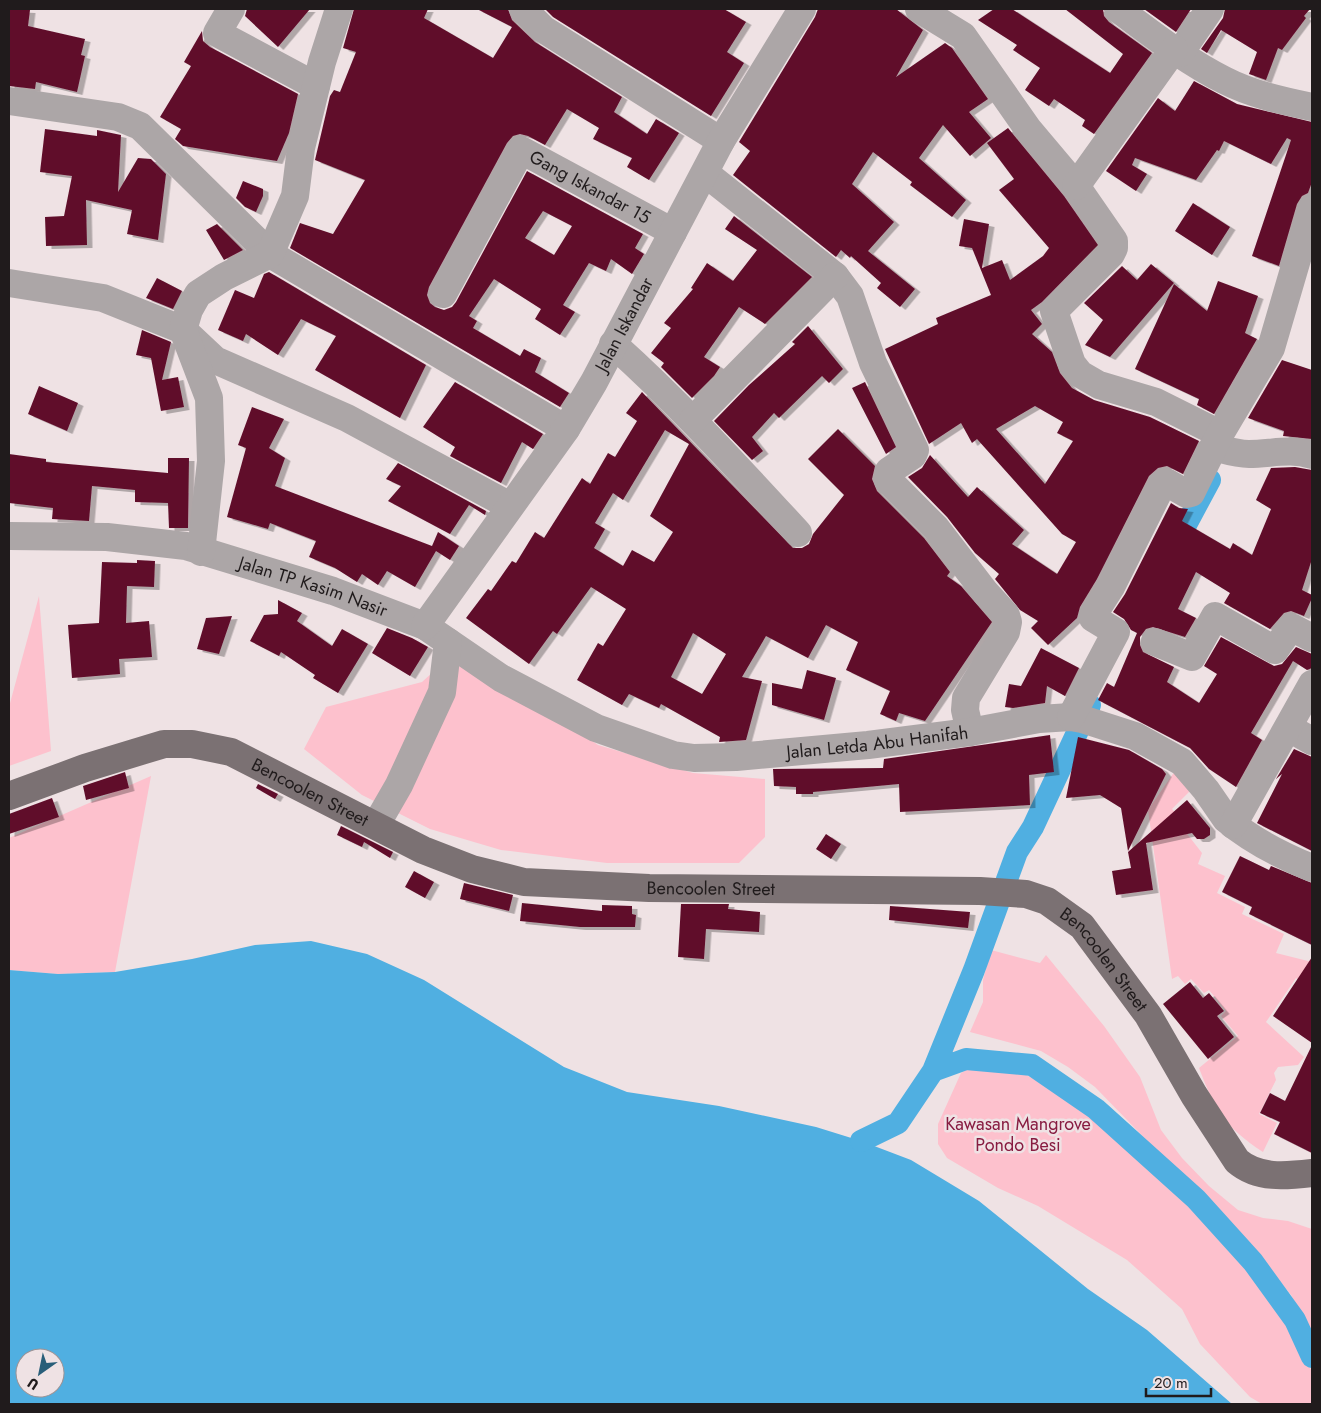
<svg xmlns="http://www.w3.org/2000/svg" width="1321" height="1413" viewBox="0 0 1321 1413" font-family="Jost,sans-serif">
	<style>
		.green { fill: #fdc1cd }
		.water { fill: #50afe1; fill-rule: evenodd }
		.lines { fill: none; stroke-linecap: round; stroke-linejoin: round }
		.canal { stroke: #50afe1; stroke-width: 22 }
		.building { fill: #600e2b; fill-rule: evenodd; filter: url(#shadow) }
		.minor { stroke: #aca6a7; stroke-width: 28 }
		.major { stroke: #7b7173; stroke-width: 28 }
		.labels { text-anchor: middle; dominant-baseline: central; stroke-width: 5; stroke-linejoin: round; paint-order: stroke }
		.street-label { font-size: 18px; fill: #201b1c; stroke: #efe2e4 }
		.park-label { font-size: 18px; fill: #881c41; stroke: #efe2e4 }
	</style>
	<defs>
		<filter id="shadow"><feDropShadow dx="5.5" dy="3" stdDeviation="0" flood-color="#0004"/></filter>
	</defs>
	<rect width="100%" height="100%" fill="#efe2e4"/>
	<path class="green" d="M39,596l12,155 -42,15v-59z
		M456,651l89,57 53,37 95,28 72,6v58l-26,26h-132l-106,-13 -71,-21 -68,-34 -58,-46 22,-42 96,-25z
		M1175,771l16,19 -19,19 12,13 -3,4 21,27 -4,11 27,12 -8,17 28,14 -3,7 42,20 -8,19 36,9v27l-16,-11 -30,44 38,35 -6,8 -20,2 -4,6 2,7 -17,34 18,9 -14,29c-38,-25 -48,-42 -64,-84l39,-32 -17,-20 5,-5 -17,-21 -5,3 -13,-14 -6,5 -7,-8 -6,3 -24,-169z
		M151,776l-36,196 -57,2 -49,-4v-132z
		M991,950l49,13 6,-8 58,71 36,51 21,53 21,28 27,28 29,24 25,8 25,3 24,8v106l-21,-40 -29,-36 -167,-172 -27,-20 -27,-16 -71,-19 13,-30v-22z
		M985,1066l27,2 34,17 60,42 92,84 34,35 54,73 26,53v32h-50l-12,-7 -50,-53 -18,-35 -55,-49 -89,-54 -40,-18 -51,-30 -9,-14v-20l23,-51 7,-4z"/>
	<path class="water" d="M311,941l56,13 57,26 140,87 63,25 92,14 97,21 45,14 50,19 68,41 109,88 59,41 85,74h-1223v-434l49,4 57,-2 77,-13 63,-14zM25,1358h30v30h-30z"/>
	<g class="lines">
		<path class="canal" d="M1172,551l38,-71
			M933,1071l33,-12 66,6 64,44 100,90 57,63 42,58 17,37
			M861,1141l37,-18 35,-52 41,-101 43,-118 16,-25 57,-122"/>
	</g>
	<path class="building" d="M9,9l21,1 -2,16 57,13 -4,16 4,1 -8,36 -41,-10 -1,7 -26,-3z
		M247,9h63l-32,38 -33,-31z
		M354,9h74l-4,9 69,40 19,-31 -35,-18h31l4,11 23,22 87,55 -8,15 33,22 9,-15 23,14 -30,47 -22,-13 5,-9 -39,-19 6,-11 -32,-19 -22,36 -17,-9 -8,-2 -7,2 -6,7 -78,144 -2,8 3,8 5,4 9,3 8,-3 4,-5 71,-131 116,63 -8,14 9,6 -12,20 -21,-15 -5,12 -17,-8 -26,42 12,7 -15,23 -25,-16 6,-10 -47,-30 -25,37 8,5 -4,7 47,28 4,-7 17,9 -6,14 34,21 -9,14 -270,-159 10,-25 33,11 32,-54 -50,-20 15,-64 4,-6 6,2 16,-40 -13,-4zM543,211l29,15 -18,29 -29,-17z
		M545,9h179l22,13 -19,30 17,11 -33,53 -158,-99z
		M818,9h78l27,21 -27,47 49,-34 7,5 36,51 -19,13 22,26 -21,18 -27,-31 -24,33 47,42 -14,17 -42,-32 2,-3 -39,-30 -21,32 42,38 -26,29 47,38 -15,18 -23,-19 4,-5 -30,-27 -1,2 -9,-8 -5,7 -103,-82 17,-24 -11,-9 76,-125z
		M994,9h18l98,64 13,-19 -58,-45h38l1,7 5,6 43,31 -58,81 -12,-8 3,-6 -31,-21 -5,7 -24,-16 15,-22 -27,-18 4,-5 -39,-25z
		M1144,9h47l-15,23z
		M1225,9h85l-6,7 2,2 -24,32 -4,-2 -12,32 -17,-6 8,-22 -36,-22 -14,23 -6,-4 22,-31z
		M202,31l1,10 7,6 88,47 -9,39 -12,28 -94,-15 -8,-7 6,-10 -21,-12 31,-51 -7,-4z
		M1194,81l43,23 75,18v60l-4,11 -6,3 -5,8 -18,62 -27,-10 39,-116 -4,-2 -16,26 -47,-23 -5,10 -2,-1 -21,30 -61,-22 -3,7 15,9 -11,17 -30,-20 52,-73 17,13z
		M1008,128l56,68 34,49 -56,57 -11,8 11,14 -10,10 20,18 8,21 12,15 22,12 56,17 49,24 -16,33 -16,-8 -9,2 -9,8 -52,103 -17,28 -3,11 -29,27 -17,-17 7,-7 -18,-11 -25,-31 4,-5 -24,-21 -28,-36 -39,-40 14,-9 8,-13 38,42 9,-10 47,43 -12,14 45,30 19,-32 -14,-8 -85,-95 -5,4 -11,-20 -32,21 -44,-95 53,-25 -2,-6 55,-23 -19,-47 -13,-2 5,-27 25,5 -7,44 20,-8 8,20 33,-24 6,-8 -50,-58 15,-11 -27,-36zM1035,406l28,16 -6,11 16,8 -28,43 -49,-55z
		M45,129l52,7v-6l24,5 -3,57 20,-34 13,1 15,15 -8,66 -31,-6 5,-24 -46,-10 1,45 -41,1 -1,-29 19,-1 8,-40 -32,-4z
		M243,181l20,8v7l-7,16 -11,-5 -9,-9z
		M1193,203l37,24 -18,28 -37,-24z
		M734,216l78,61 -47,47 -26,-17 -35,50 16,10 -6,9 -22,22 -31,-31 3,-4 -13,-10 20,-25 -7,-5 29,-34 -2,-1 16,-25 26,18 24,-31 -32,-21z
		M217,224l26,26 -19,10 -18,-30z
		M1151,264l23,19 -64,74 -25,-12 18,-25 -19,-17 38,-37 15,14z
		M269,272l157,93 -26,53 -85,-48 21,-34 -35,-17 -23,36 -32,-21 -3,7 -25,-11 17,-40 19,8 10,-24z
		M157,278l25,13 -9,18 -27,-11z
		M1218,281l40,15 -13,37 12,6 -43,75 -17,-9 2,-6 -64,-30 39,-85 33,27z
		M808,326l35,43 -14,14 -7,-7 -43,42 -5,-5 -22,24 11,14 -11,9 -38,-39 35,-36 46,-41 -3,-2z
		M142,330l29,12 -9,38 16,-3 6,30 -23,4 -10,-53 -15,-3z
		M1282,360l30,10v69l-29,-3 1,-5 -36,-13z
		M455,382l88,52 -10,15 -11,-7 -21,41 -51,-27 5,-9 -32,-20z
		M865,382l31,65 -10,7 -34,-66z
		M39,386l39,17 -11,28 -39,-17z
		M642,392l151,156h9l7,-4 4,-10 31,-39 -36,-36 30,-30 37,37 -3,13 5,12 47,47 26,34 -3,4 14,10 31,36 -67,99 -26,-8 -3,8 -16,-7 10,-23 -44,-21 12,-28 -32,-17 -18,33 -42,-22 -24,41 20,4 -16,59 -27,2 1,-5 -59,-33 -2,4 -30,-14 -7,11 -45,-25 21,-37 5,3 23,-37 -35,-22 -34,47 -4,-3 -24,33 -63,-46 22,-29 3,2 21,-30 4,2 19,-31 9,6 38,-60 8,6 18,-31 7,4 22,-36 -11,-8zM665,430l24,14 -39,72 23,16 -19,30 -22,-12 -9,16 -29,-18 11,-19 -10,-6 18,-30 10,7zM693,633l33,21 -24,40 -31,-17z
		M252,407l32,12 -15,29 16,10 -10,28 157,60 6,-14 21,14 -9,14 -14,-9 -21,36 -28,-16 -9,14 -16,-11 -5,8 -22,-14 -26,-11 7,-16 -46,-18 -2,6 -41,-12 19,-69 -8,-3z
		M9,454l37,5v3l122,11v-15h21l-1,70h-19l-1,-25 -33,-1v-12l-43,-4 -3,35 -37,-2 1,-11 -44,-5z
		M398,463l88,48 -1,4 -16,-10 -19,29 -62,-33 13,-15 -15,-7z
		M1295,467l17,3v89l-10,31 10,5v3l-8,18 -13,-5 -7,2 -14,16 -46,-26 6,-10 -34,-21 -18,37 18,9 -11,19 -32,-10 -7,2 -6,8v8l3,7 31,15 -7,15 32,21 18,-29 -13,-8 17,-29 53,29 8,-2 14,-17 16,7v14l-5,2 -14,-9 -42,72 11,7 -26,47 -27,-18 -19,-21 -92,-48 9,-17 7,4 23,-54 -6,-3 -7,-11 -11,-7 12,-18 46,-91 8,5 9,1 -6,12 48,28 3,-6 19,12 19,-46 -15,-9 15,-32z
		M137,560l18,1 -1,26 -27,-1 -1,37 23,-2 3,36 -33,2 1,15 -48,4 -4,-53 31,-2 3,-61 35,1z
		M278,600l24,13 -5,8 35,25 10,-17 26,15 -30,49 -25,-15 2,-3 -34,-23 -2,4 -29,-15 14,-26 14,-1z
		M232,616l-13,38 -22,-5 9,-31z
		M387,628l25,10 16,9 -18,29 -38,-23z
		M1041,648l38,20 -14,28 -18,-10 -2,17 -32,5 -8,-1 4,-23 12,2z
		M807,670l29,8 -12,42 -52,-15v-22l30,6z
		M1050,735l4,37 -25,3 1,30 -130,7 -1,-28 -86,8v2h-17v-7l-22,-1 -1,-17 110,-1 1,-9z
		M1078,737l51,13 33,19 4,5 -38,77 -7,-43 -21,-13 -34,3z
		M1294,749l18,8v94l-55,-28 25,-49 -6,5z
		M125,772l4,16 -43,12 -3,-14z
		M258,784l20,10 -3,5 -19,-11z
		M52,798l7,19 -50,17v-20z
		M1187,800l23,28v7l-6,4h-7l-5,-6 -46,10 7,47 -37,5 -4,-24 19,-3 -3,-16z
		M341,826l52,26 -3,6 -26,-16 -2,5 -25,-12z
		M826,834l15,10 -10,15 -15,-10z
		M1240,856l29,14 2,-4 41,17v62l-63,-31 3,-7 -30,-15z
		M414,871l20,11 -9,16 -20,-11z
		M464,883l49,12 -4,16 -49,-12z
		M522,903l80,8v-6l30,1v8l4,1 -1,12h-55l-60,-6z
		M681,904h48l-1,5 32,3 -1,20 -53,-3 -2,30 -26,-2z
		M890,906l80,6 -2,16 -79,-8z
		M1312,957v86l-39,-27z
		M1190,982l13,16 6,-5 15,18 -7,5 17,21 -26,22 -45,-55z
		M1312,1045v108l-38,-19 6,-12 -20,-9 10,-20 15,8z"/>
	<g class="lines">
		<g class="minor">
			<path d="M231,9l-14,24 99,53"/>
			<path d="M523,9l20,20 178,112"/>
			<path d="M919,9l44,27 65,93 48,57 38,55v7l-3,6 -57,57 18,53 8,10 19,11 57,17 64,32"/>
			<path d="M1118,9c34,25 68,52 106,71 27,14 59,21 88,27"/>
			<path d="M1180,53l30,-44"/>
			<path d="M9,101l109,16 22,9 130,128 296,175"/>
			<path d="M705,173l130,103 15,20 23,67 42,87 -2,5 -24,16 -1,9 48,48 49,64 21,23 2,7 -2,10 -40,66 -1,12 5,22"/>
			<path d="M1076,186l98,-137"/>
			<path d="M9,283l94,15 80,32 32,30 132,58 163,88"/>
			<path id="s1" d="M443,294l78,-144 152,82"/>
			<path d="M613,344c66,59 125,124 185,189"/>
			<path d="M693,420l142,-144"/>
			<path d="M1213,447c12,3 23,7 36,7 22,0 41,-6 63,1"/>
			<path id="s2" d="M9,536l98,1 79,9 147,45 92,35 76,52 95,50 77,27 21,3 42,-1 132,-12 102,-13 69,-13 32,-2 11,2 53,17 47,26 24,28 20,29c25,21 56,37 86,49"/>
			<path d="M201,552l10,-91 -2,-63 -26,-68 6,-20 9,-16 26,-17 46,-23 25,-58 6,-48 21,-86 17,-53"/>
			<path id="s3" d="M425,626l141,-197 28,-47 127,-241 81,-132"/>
			<path d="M1155,642l37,15 23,-41 60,34 16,-23 21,11"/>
			<path d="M1071,717l45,-85 -23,-14v-3l18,-28 52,-104 3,-1 21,12 4,-1 29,-59 51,-86 41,-140"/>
			<path d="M1289,728l23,13"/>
			<path d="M376,825l23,-40 43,-93 6,-50"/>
			<path d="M1233,825l79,-141"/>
		</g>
		<path class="major" id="s4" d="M9,796l76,-28 79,-24h28l39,8 192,98 49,19 52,13 125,6 331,3 46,3 21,7 35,25 66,89 46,80 43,66c21,18 49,15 75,12"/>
	</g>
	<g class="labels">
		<g class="street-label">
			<text stroke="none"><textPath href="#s1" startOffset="242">Gang Iskandar 15</textPath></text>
			<text stroke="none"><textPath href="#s3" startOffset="362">Jalan Iskandar</textPath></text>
			<text stroke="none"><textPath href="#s2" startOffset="311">Jalan TP Kasim Nasir</textPath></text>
			<text stroke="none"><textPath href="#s2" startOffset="916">Jalan Letda Abu Hanifah</textPath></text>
			<text stroke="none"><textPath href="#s4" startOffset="320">Bencoolen Street</textPath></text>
			<text stroke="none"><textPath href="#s4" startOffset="740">Bencoolen Street</textPath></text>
			<text stroke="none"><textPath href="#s4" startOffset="1160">Bencoolen Street</textPath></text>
		</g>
		<g class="park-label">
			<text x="1018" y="1124">Kawasan Mangrove<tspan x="1018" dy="21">Pondo Besi</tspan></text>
		</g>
	</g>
	<rect width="1321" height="1413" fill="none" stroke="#201b1c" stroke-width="20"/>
	<g transform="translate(40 1373) rotate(213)"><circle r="24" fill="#efe2e4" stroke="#9c9294"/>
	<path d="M0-4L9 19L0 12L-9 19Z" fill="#295e79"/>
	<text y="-8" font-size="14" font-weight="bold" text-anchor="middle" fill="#201b1c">U</text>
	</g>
	<path d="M1146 1388v8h65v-8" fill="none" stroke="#201b1c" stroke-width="2.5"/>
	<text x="1154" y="1388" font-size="15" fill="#201b1c" stroke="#efe2e4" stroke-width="4" paint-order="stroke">20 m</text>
</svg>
